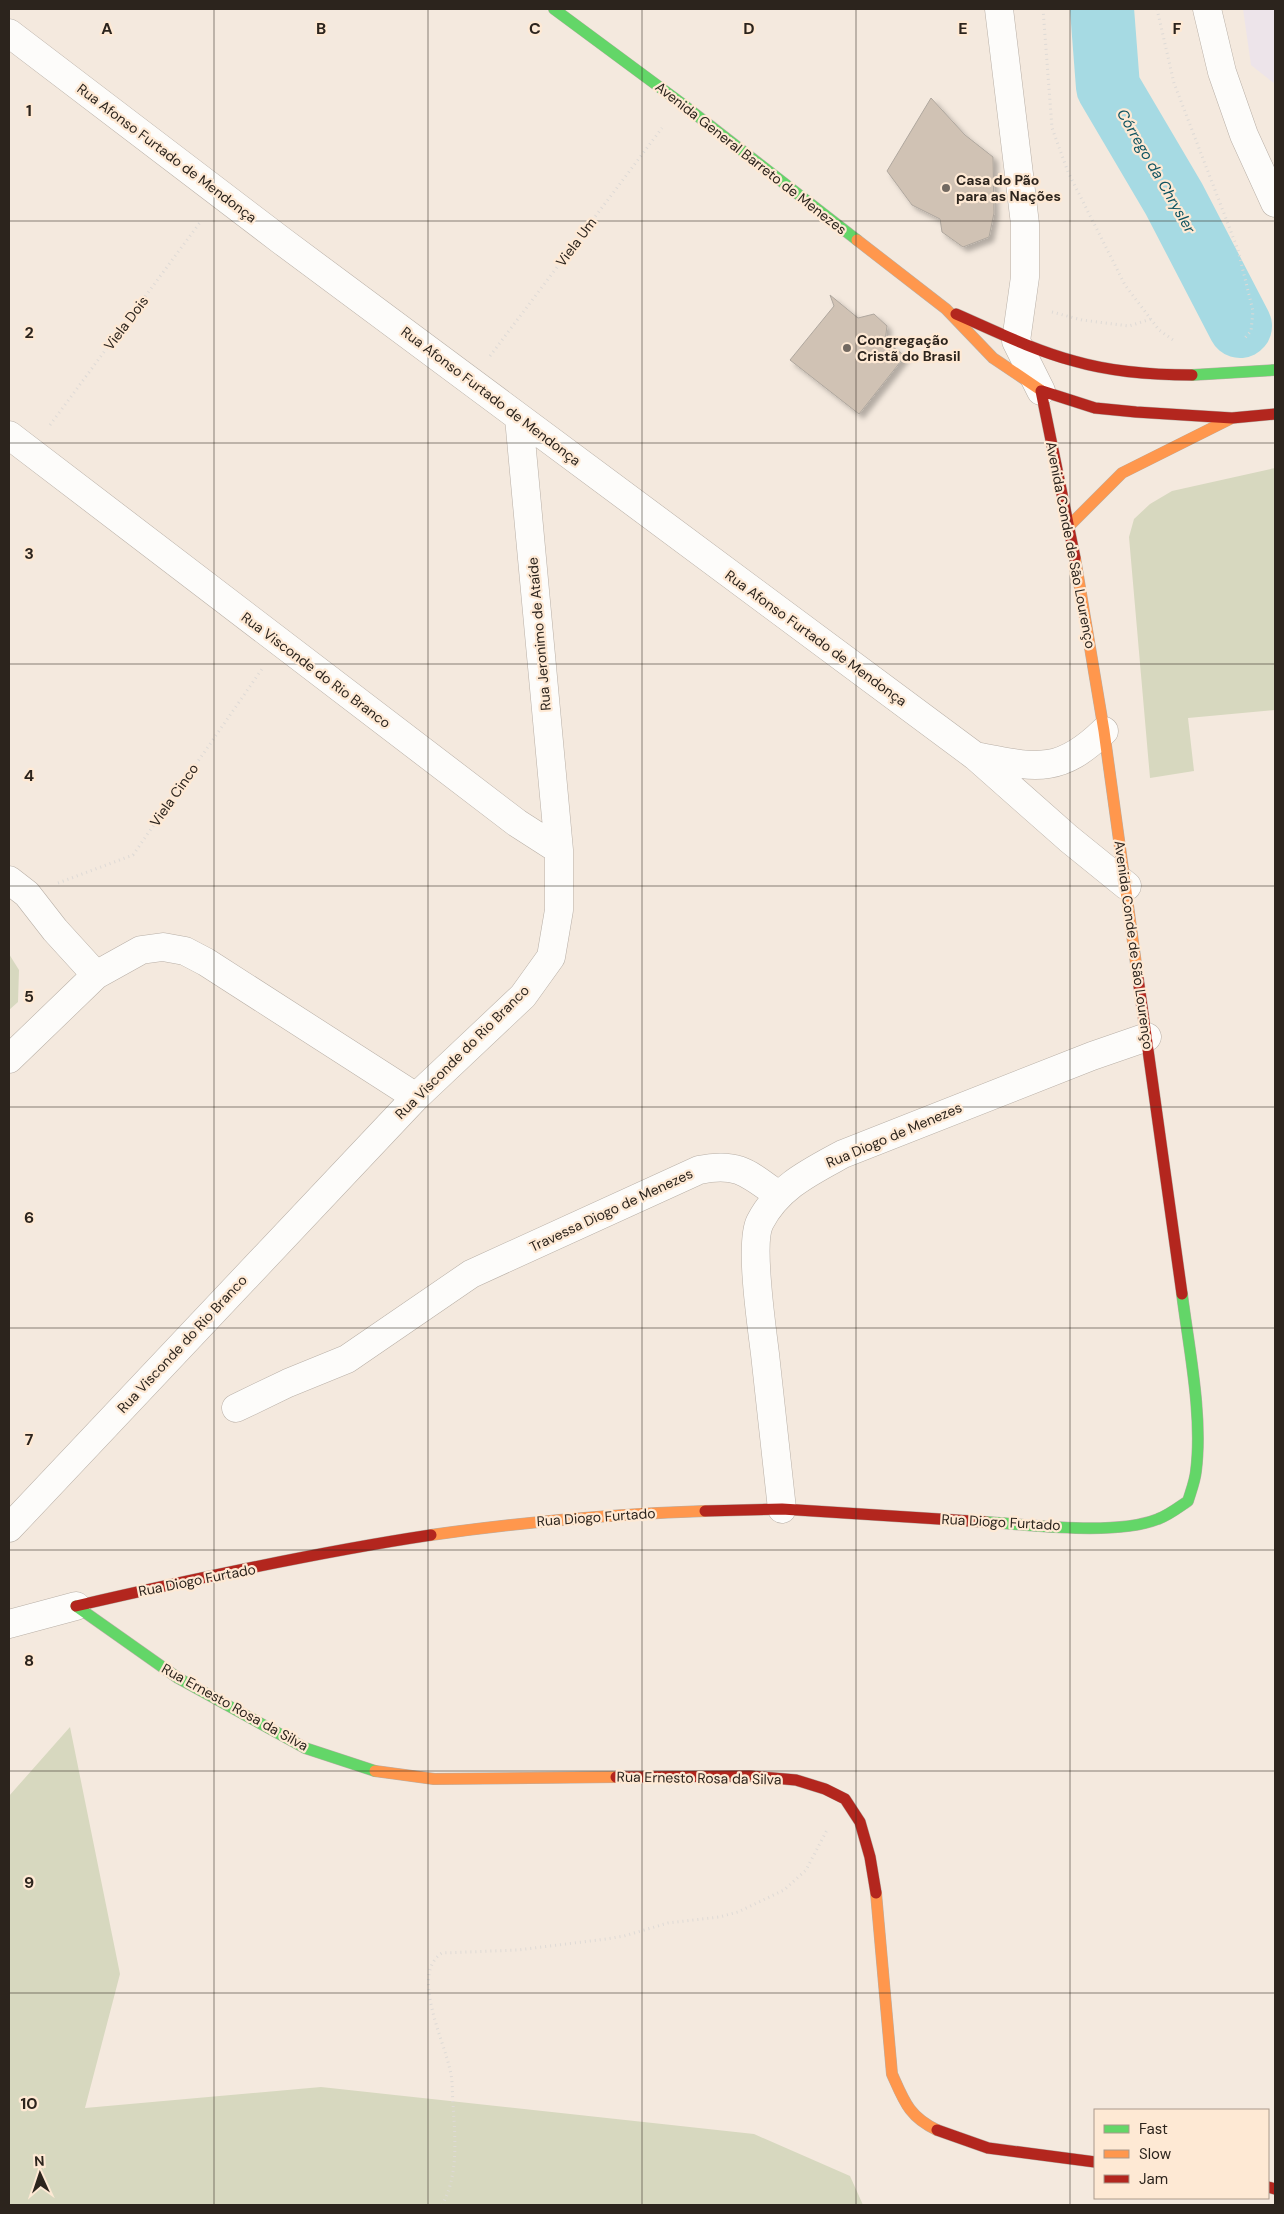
<svg xmlns="http://www.w3.org/2000/svg" width="1284" height="2214" viewBox="0 0 1284 2214" font-family="'DM Sans',sans-serif">
	<style>
		.education { fill: #ede4ea }
		.green { fill: #d7d8bf }
		.lines { fill: none; stroke-linecap: round; stroke-linejoin: round }
		.river { stroke: #a6dae3; stroke-width: 64 }
		.building { fill: #d0c2b4; stroke: #afa79e; filter: url(#shadow) }
		.street-casing { stroke: #b8afa6; stroke-width: 29 }
		.fast-casing { stroke: #b8afa6; stroke-width: 12 }
		.slow-casing { stroke: #b8afa6; stroke-width: 12 }
		.jam-casing { stroke: #b8afa6; stroke-width: 12 }
		.path { stroke: #dedad6; stroke-width: 3; stroke-dasharray: 1 4; stroke-linecap: butt }
		.street { stroke: #fdfcfa; stroke-width: 28 }
		.fast { stroke: #63d668; stroke-width: 11 }
		.slow { stroke: #ff974d; stroke-width: 11 }
		.jam { stroke: #b3261e; stroke-width: 11 }
		.grid { fill: none; stroke: #2c241d; stroke-width: 1; stroke-opacity: 0.55 }
		.poi-dot { fill: #726961; stroke: #fee9d4; stroke-width: 2 }
		.labels { text-anchor: middle; dominant-baseline: central; stroke-width: 4.5; stroke-linejoin: round; paint-order: stroke }
		.street-label { font-size: 14px; fill: #2c241d; stroke: #fee9d4 }
		.poi-label { font-size: 14px; font-weight: bold; fill: #2c241d; stroke: #fee9d4; text-anchor: start }
		.water-label { font-size: 15px; font-style: italic; fill: #0f5461; stroke: #fee9d4 }
		.grid-label { font-size: 16px; text-anchor: middle; font-weight: bold; fill: #2c241d; stroke: #fee9d4; stroke-width: 4.5; stroke-linejoin: round; paint-order: stroke }
	</style>
	<defs>
		<filter id="shadow"><feDropShadow dx="4.5" dy="4.5" stdDeviation="2.5" flood-color="#0004"/></filter>
	</defs>
	<rect width="100%" height="100%" fill="#f4e9de"/>
	<path class="education" d="M1243,9h32v75l-24,-19z"/>
	<path class="green" d="M1275,468v242l-87,8 6,53 -44,7 -21,-241 5,-18 16,-15 22,-13z
		M9,954l10,16 -1,32 -9,8z
		M70,1727l50,247 -35,134 236,-21 433,47 96,42 13,29h-854v-409z"/>
	<g class="lines">
		<path class="river" d="M1102,9l6,78 66,112 66,127"/>
	</g>
	<path class="building" d="M931,98l34,37 28,22 1,56 -5,24 -26,10 -21,-15 -2,-13 -28,-14 -25,-34z
		M830,295l28,23 16,-4 13,12 -2,15 20,15 -46,58 -69,-54 44,-54z"/>
	<g class="lines">
		<defs>
			<path id="street" d="M999,9l26,215v53l-9,64 25,50
				M1207,9l15,63 22,63 31,68
				M9,33l273,208 693,515 94,83 58,47
				M9,435l508,388 42,27
				M975,756c59,11 83,20 129,-25
				M9,880l18,14 28,36 41,45
				M9,1059l87,-84 45,-25 22,-3 22,4 21,11 210,135
				M236,1408l52,-25 59,-24 124,-85 228,-104c38,-8 49,3 79,25
				M782,1509c-6,-52 -11,-103 -17,-155 -3,-26 -16,-111 -5,-132 18,-35 50,-50 83,-68l249,-98 55,-19
				M9,1528l407,-431 107,-101 28,-39 8,-47v-60l-40,-432
				M9,1624l67,-18"/>
			<path id="fast" d="M554,9l127,94 176,137
				M1192,375l83,-5
				M986,1522c47,3 129,14 172,-3 11,-4 21,-12 30,-18 3,-10 7,-20 8,-30 7,-55 -7,-122 -14,-177
				M76,1606l102,72 127,70 70,23"/>
			<path id="slow" d="M857,240l89,69 47,49 49,33
				M1069,526l53,-53 108,-54
				M1075,558l29,173 33,240
				M431,1535c91,-13 182,-21 274,-24
				M375,1771l59,8 182,-2
				M876,1893l16,181c12,27 17,43 45,56"/>
			<path id="jam" d="M956,314c39,17 77,36 118,47 38,11 78,14 118,14
				M1041,391l34,167
				M1042,391l53,17 41,4 96,6 43,-4
				M1137,971l45,323
				M705,1511l77,-2 204,13
				M76,1606c117,-27 236,-53 355,-71
				M616,1777l134,-1 46,4 29,9 20,10 15,23 10,35 6,36
				M937,2130l51,18 107,14
				M1268,2187l7,2"/>
		</defs>
		<use href="#street" class="street-casing"/>
		<use href="#fast" class="fast-casing"/>
		<use href="#slow" class="slow-casing"/>
		<use href="#jam" class="jam-casing"/>
		<path class="path" d="M1043,9l9,119 16,44 57,113 34,45 17,12
			M1157,9l17,74 64,167 15,61 -2,20 -7,8
			M1052,312l30,8 47,6 22,-7
			M490,356l172,-228
			M50,425l151,-204
			M58,883l75,-28 129,-186
			M442,2205c17,-30 13,-68 11,-101 -1,-11 0,-23 -3,-34 -6,-30 -40,-97 -8,-117l76,-3 88,-11 18,-3 44,-13 51,-6 19,-5 46,-22 22,-20 21,-40"/>
		<use href="#street" class="street"/>
		<use href="#fast" class="fast"/>
		<use href="#slow" class="slow"/>
		<use href="#jam" class="jam"/>
	</g>
	<path class="grid" d="M214,9v2196M428,9v2196M642,9v2196M856,9v2196M1070,9v2196M9,221h1266M9,443h1266M9,664h1266M9,886h1266M9,1107h1266M9,1328h1266M9,1550h1266M9,1771h1266M9,1993h1266"/>
	<g class="poi-dot">
		<circle cx="946" cy="188" r="5"/>
		<circle cx="847" cy="348" r="5"/>
	</g>
	<g class="labels">
		<g class="street-label">
			<text transform="translate(167 153) rotate(37)">Rua Afonso Furtado de Mendonça</text>
			<text transform="translate(751 158) rotate(38)">Avenida General Barreto de Menezes</text>
			<text transform="translate(576 242) rotate(-53)">Viela Um</text>
			<text transform="translate(126 323) rotate(-53)">Viela Dois</text>
			<text transform="translate(491 396) rotate(37)">Rua Afonso Furtado de Mendonça</text>
			<text transform="translate(1071 545) rotate(79)">Avenida Conde de São Lourenço</text>
			<text transform="translate(539 634) rotate(-95)">Rua Jeronimo de Ataíde</text>
			<text transform="translate(816 638) rotate(36)">Rua Afonso Furtado de Mendonça</text>
			<text transform="translate(316 670) rotate(37)">Rua Visconde do Rio Branco</text>
			<text transform="translate(174 795) rotate(-55)">Viela Cinco</text>
			<text transform="translate(1134 945) rotate(82)">Avenida Conde de São Lourenço</text>
			<text transform="translate(462 1052) rotate(-45)">Rua Visconde do Rio Branco</text>
			<text transform="translate(894 1135) rotate(-23)">Rua Diogo de Menezes</text>
			<text transform="translate(611 1210) rotate(-25)">Travessa Diogo de Menezes</text>
			<text transform="translate(182 1344) rotate(-47)">Rua Visconde do Rio Branco</text>
			<text transform="translate(596 1517) rotate(-4)">Rua Diogo Furtado</text>
			<text transform="translate(1001 1522) rotate(3)">Rua Diogo Furtado</text>
			<text transform="translate(197 1580) rotate(-11)">Rua Diogo Furtado</text>
			<text transform="translate(235 1707) rotate(29)">Rua Ernesto Rosa da Silva</text>
			<text transform="translate(699 1778) rotate(1)">Rua Ernesto Rosa da Silva</text>
		</g>
		<g class="poi-label">
			<text x="956" y="180">Casa do Pão<tspan x="956" dy="16">para as Nações</tspan></text>
			<text x="857" y="340">Congregação<tspan x="857" dy="16">Cristã do Brasil</tspan></text>
		</g>
		<g class="water-label">
			<text transform="translate(1156 171) rotate(60)">Córrego da Chrysler</text>
		</g>
	</g>
	<g class="grid-label">
		<text x="107" y="34">A</text>
		<text x="321" y="34">B</text>
		<text x="535" y="34">C</text>
		<text x="749" y="34">D</text>
		<text x="963" y="34">E</text>
		<text x="1177" y="34">F</text>
		<text x="29" y="116">1</text>
		<text x="29" y="338">2</text>
		<text x="29" y="559">3</text>
		<text x="29" y="781">4</text>
		<text x="29" y="1002">5</text>
		<text x="29" y="1223">6</text>
		<text x="29" y="1445">7</text>
		<text x="29" y="1666">8</text>
		<text x="29" y="1888">9</text>
		<text x="29" y="2109">10</text>
	</g>
	<rect width="1284" height="2214" fill="none" stroke="#2c241d" stroke-width="20"/>
	<rect x="1094" y="2109" width="175" height="90" fill="#fee9d4" stroke="#aa9a8b"/>
	<rect x="1104" y="2125" width="25" height="8" fill="#63d668" stroke="#aa9a8b"/>
	<text x="1139" y="2134" font-size="15" fill="#2c241d">Fast</text>
	<rect x="1104" y="2150" width="25" height="8" fill="#ff974d" stroke="#aa9a8b"/>
	<text x="1139" y="2159" font-size="15" fill="#2c241d">Slow</text>
	<rect x="1104" y="2175" width="25" height="8" fill="#b3261e" stroke="#aa9a8b"/>
	<text x="1139" y="2184" font-size="15" fill="#2c241d">Jam</text>
	<g transform="translate(40 2174) rotate(357)" stroke="#fee9d4" stroke-width="4" paint-order="stroke">
	<path d="M0-4L9 19L0 12L-9 19Z" fill="#2c241d"/>
	<text y="-8" font-size="14" font-weight="bold" text-anchor="middle" fill="#2c241d">N</text>
	</g>
</svg>
